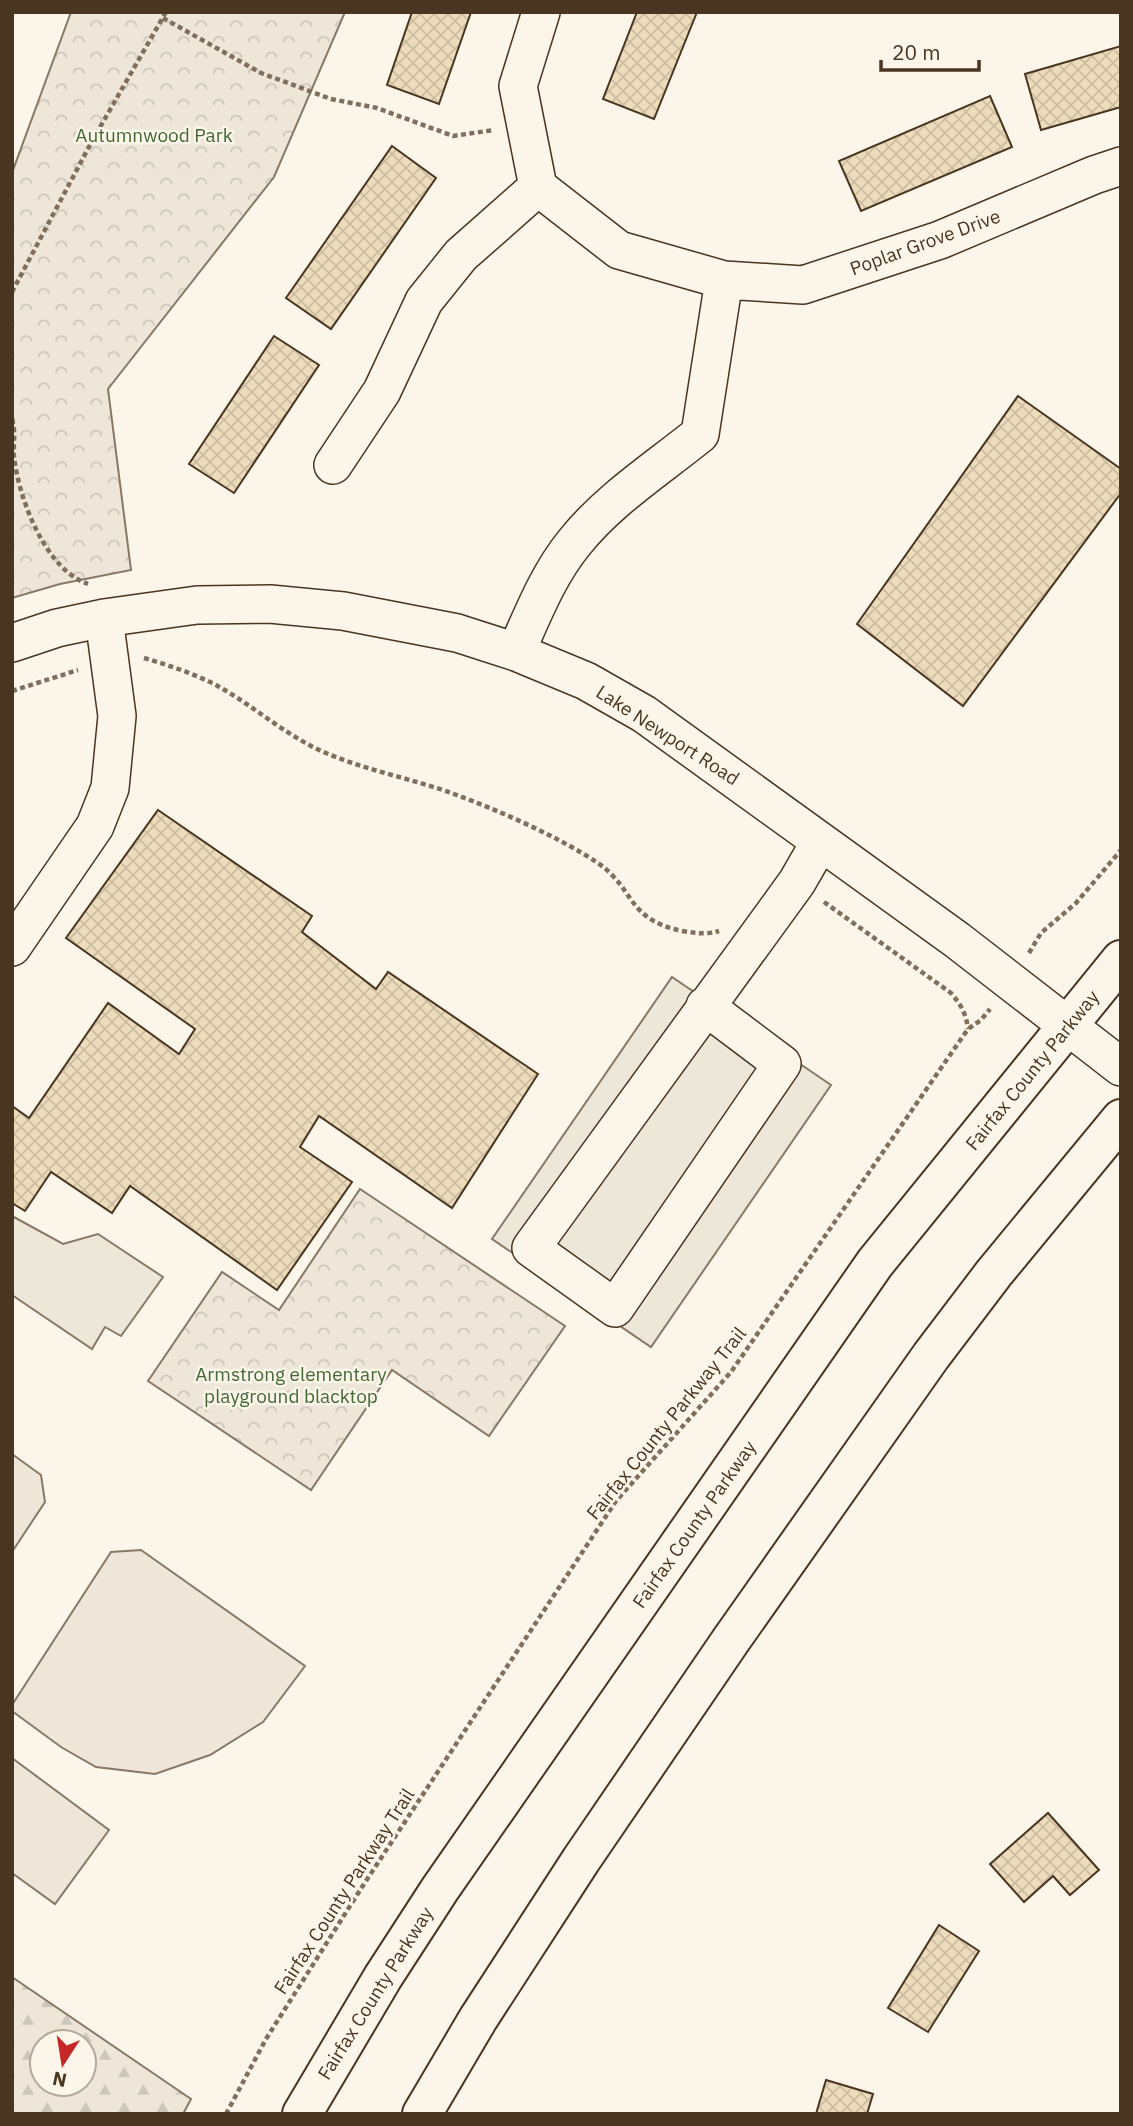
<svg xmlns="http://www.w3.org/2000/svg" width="1133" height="2126" viewBox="0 0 1133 2126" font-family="'IBM Plex Sans',sans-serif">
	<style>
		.forest { fill: url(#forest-firs); stroke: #887966; stroke-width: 2; fill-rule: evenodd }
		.park { fill: url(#park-crowns); stroke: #887966; stroke-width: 2 }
		.pitch { fill: #ede6d9; stroke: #887966; stroke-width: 2 }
		.parking { fill: #ede7d9; stroke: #887966; stroke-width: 2 }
		.building { fill: url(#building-cross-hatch); stroke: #4a3520; stroke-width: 2 }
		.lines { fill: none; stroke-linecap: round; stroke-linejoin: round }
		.minor-casing { stroke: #4a3520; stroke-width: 40 }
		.highway-casing { stroke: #4a3520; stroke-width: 42 }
		.path { stroke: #7f6f5c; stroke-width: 4.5; stroke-dasharray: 5 3.5; stroke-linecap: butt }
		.minor { stroke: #fbf6e9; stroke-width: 37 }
		.highway { stroke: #fbf6e9; stroke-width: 38 }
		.labels { text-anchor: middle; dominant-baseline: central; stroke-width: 5; stroke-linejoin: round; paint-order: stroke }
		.park-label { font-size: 19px; fill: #436837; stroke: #fbf6e9 }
		.street-label { font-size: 19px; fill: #4a3520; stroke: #fbf6e9 }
	</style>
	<defs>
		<pattern id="forest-firs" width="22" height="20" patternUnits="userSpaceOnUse" patternTransform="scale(1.75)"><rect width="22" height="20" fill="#ede6d9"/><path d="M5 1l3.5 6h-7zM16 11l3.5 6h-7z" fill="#cdc6ba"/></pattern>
		<pattern id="park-crowns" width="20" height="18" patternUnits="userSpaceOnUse" patternTransform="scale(1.75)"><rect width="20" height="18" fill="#ede6d9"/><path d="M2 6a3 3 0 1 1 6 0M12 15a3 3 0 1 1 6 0" fill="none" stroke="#cdc6ba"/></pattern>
		<pattern id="building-cross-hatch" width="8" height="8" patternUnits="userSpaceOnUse" patternTransform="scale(1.75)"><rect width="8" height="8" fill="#ecdcbc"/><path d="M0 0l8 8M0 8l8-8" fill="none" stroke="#ccbda1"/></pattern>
	</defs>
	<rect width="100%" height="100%" fill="#fbf6e9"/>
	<path class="forest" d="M12,1977l179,122 -8,15h-171zM42,2042h42v42h-42z"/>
	<path class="park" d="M71,12h274l-71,165 -166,212 23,181 -71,14 -48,14v-425z
		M360,1189l205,137 -76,110 -97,-66 -81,120 -163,-109 74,-109 57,38z"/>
	<path class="pitch" d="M12,1454l29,21 4,27 -33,50z
		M141,1550l164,116 -42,56 -53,33 -55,19 -59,-7 -35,-20 -49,-36v-6l99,-153z
		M12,1758l97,72 -54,74 -43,-31z"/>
	<path class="parking" d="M672,977l159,108 -180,262 -159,-108z
		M12,1216l51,28 35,-10 65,43 -42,59 -16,-9 -13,22 -80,-54z"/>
	<path class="building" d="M412,12h59l-32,92 -52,-19z
		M637,12h60l-43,107 -51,-20z
		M1121,46v61l-80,23 -16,-56z
		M990,96l22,51 -151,64 -22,-50z
		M392,146l44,32 -105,151 -45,-31z
		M274,336l45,29 -85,128 -45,-29z
		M1018,396l103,73v24l-158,213 -106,-82z
		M158,810l154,106 -10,16 74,57 12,-17 150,102 -86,134 -133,-92 -19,31 52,35 -75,108 -147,-104 -18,27 -61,-41 -26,39 -13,-8v-97l17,12 79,-115 71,51 16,-25 -129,-91z
		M1048,1813l51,57 -29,25 -17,-19 -29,26 -34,-38z
		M939,1925l40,26 -51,81 -40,-24z
		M826,2080l47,14 -6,20h-51z"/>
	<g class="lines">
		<defs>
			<path id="minor" d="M538,187l81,63 105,30
				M333,465l49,-74 42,-90 37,-46 77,-68 -20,-101 23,-74
				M12,643l45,-15 47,-10 93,-13 73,-1 73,7 114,22 59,19 70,29 58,33 313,226 164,127
				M516,652c17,-38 32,-77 58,-109 34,-43 84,-75 126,-109l24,-154 79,5 137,-45 154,-65 27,-9
				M12,947l83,-121 15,-38 7,-72 -13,-98
				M705,1006l77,58 -167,244 -84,-60 266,-366 23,-40"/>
			<path id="highway" d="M302,2114l81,-137 57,-88 435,-626 246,-303
				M422,2114l56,-95 103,-159 150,-220 200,-284 63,-83 127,-154"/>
		</defs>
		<use href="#minor" class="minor-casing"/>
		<use href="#highway" class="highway-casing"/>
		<path class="path" d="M163,18l98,55 70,26 46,9 76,28 41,-6
			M12,292l79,-149 75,-131
			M12,419c4,12 1,25 2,38 5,42 31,112 74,127
			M144,658c24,7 48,15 70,26 34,18 64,45 99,63 44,22 95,30 141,47 46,17 103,42 144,69 38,27 28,56 84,68 13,2 24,4 37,0
			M12,691l66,-21
			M824,902l127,91c10,12 15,20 17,36
			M1029,953l12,-20 35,-30 45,-53
			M226,2114l40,-75 96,-152 254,-386 115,-129 237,-343 13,-9 9,-11"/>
		<use href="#minor" class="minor"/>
		<use href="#highway" class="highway"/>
	</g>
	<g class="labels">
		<g class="park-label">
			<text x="154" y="135">Autumnwood Park</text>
			<text x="291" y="1374">Armstrong elementary<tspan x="291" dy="22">playground blacktop</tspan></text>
		</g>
		<g class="street-label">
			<text transform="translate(925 242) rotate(-20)">Poplar Grove Drive</text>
			<text transform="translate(668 735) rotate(33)">Lake Newport Road</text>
			<text transform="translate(1032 1070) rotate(-51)">Fairfax County Parkway</text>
			<text transform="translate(666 1423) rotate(-51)">Fairfax County Parkway Trail</text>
			<text transform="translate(694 1524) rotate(-55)">Fairfax County Parkway</text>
			<text transform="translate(344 1891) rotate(-57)">Fairfax County Parkway Trail</text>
			<text transform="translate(375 1993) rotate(-58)">Fairfax County Parkway</text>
		</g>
	</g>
	<rect width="1133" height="2126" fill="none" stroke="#4a3520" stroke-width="28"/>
	<g transform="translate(63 2063) rotate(192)"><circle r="33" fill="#fbf6e9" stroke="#b4a999" stroke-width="2"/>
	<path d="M0-5L12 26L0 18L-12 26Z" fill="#c62828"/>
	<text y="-10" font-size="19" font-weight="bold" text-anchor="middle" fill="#4a3520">N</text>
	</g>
	<path d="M881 60v10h98v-10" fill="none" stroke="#4a3520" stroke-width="3.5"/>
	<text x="892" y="60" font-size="21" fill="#4a3520" stroke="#fbf6e9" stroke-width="5" paint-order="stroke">20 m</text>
</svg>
